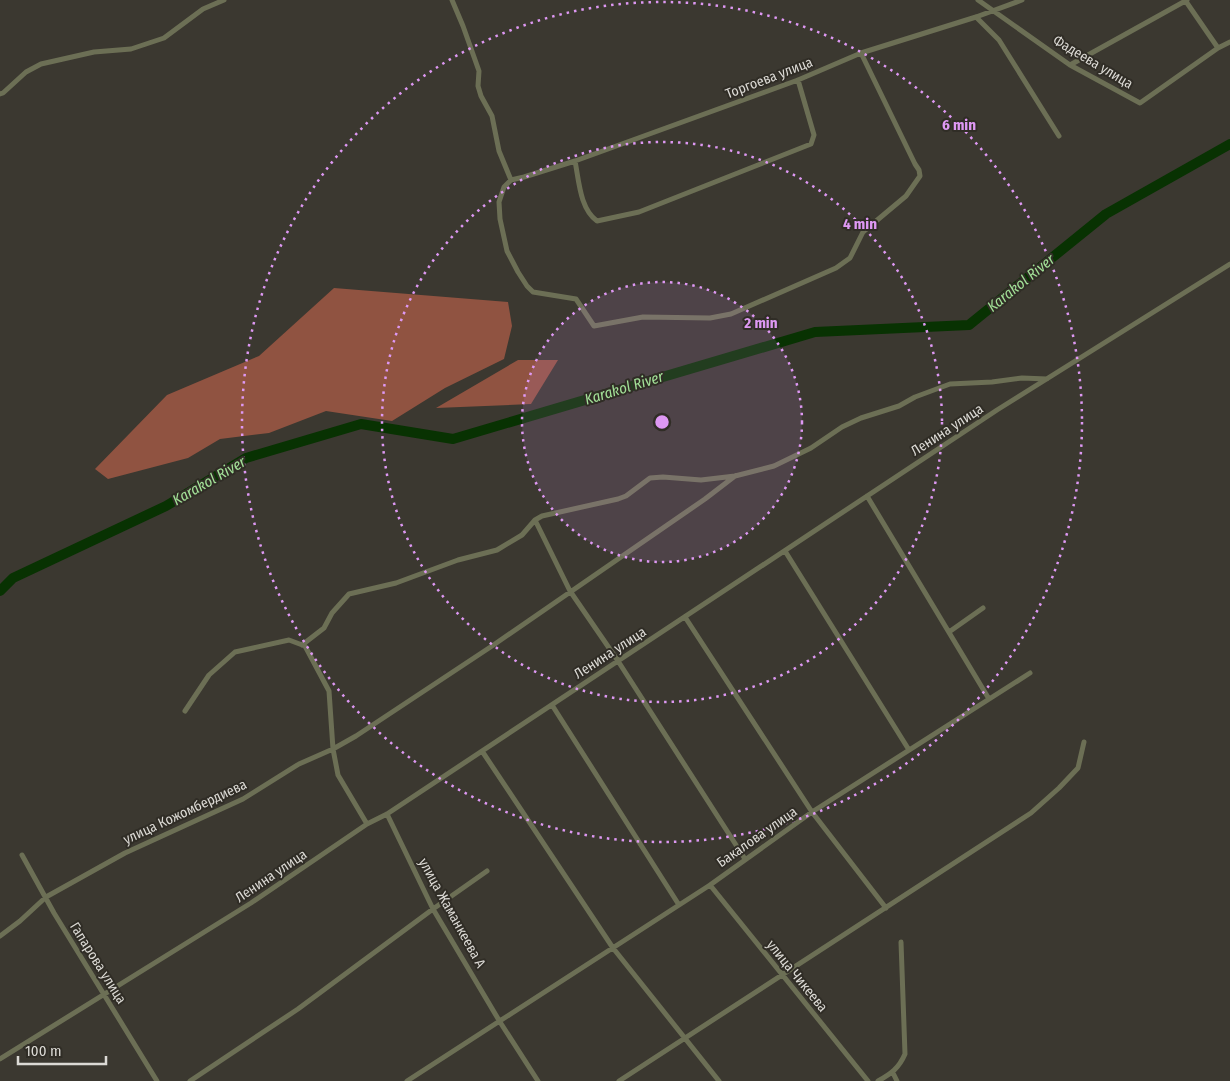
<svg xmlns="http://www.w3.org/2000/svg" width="1230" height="1081" viewBox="0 0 1230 1081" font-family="'Fira Sans Condensed',sans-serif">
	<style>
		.forest { fill: #905341 }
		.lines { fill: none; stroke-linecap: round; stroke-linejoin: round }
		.river { stroke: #083202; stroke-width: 10 }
		.street { stroke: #6c6f55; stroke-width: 5 }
		.ring { fill: none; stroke: #de98f3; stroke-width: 2.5; stroke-dasharray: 2.5 5 }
		.labels { text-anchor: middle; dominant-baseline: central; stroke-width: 4; stroke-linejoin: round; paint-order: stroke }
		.street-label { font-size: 14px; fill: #dcdad5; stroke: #302d26 }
		.water-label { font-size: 15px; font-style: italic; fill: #a3e198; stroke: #302d26 }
		.centre { fill: #de98f3; stroke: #302d26; stroke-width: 2.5 }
		.ring-label { font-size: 15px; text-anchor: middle; font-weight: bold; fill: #de98f3; stroke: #302d26; stroke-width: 4; stroke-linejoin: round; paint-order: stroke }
	</style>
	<rect width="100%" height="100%" fill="#3b3830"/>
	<path class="forest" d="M334,288l174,14 4,24 -8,33 -59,29 -53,33 -66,-10 -57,22 -49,6 -32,19 -80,21 -13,-10 72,-74 92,-39z
		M518,360h40l-27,44 -95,4z"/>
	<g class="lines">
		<path class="river" d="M0,591l13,-13 153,-72 80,-48 115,-34 92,15 362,-107 154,-7 137,-111 124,-70"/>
		<path class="street" d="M452,0l11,26 16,45 -1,15 3,10 11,20 7,35 12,29
			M978,0l92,65 70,38 78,-55 12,-6
			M1185,0l33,48
			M976,17l23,23 60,96
			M861,53l54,111 4,6 1,6 -14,20 -43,36 -13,26 -14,10 -105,46 -21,4 -67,-1 -49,9 -18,-27 -43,-7 -6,-6 -9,-14 -11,-21 -7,-32 -1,-17 5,-15 7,-7 13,-3 51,-16 223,-81 63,-27 115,-36 46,-17
			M1070,65l117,-65
			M0,94l3,-1 23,-21 15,-8 53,-12 37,-3 33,-11 39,-29 21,-9
			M575,161c4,20 5,48 22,60l42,-9 172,-68 3,-9 -16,-55
			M867,496l122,203
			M535,520l35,71 48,70 127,198
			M785,551l124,199
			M685,617l127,195 74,96
			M949,632l34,-24
			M302,645l22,-17 8,-15 17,-19 47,-11 62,-23 39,-10 25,-15 13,-15 7,-4 76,-17 8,-3 24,-18 13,-1 38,3 34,-4 39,-10 37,-18 31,-21 19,-9 38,-12 16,-9 35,-13 42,-2 30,-4 25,1
			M552,705l127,200
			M185,711l24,-36 26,-23 54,-12 16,6 24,45 4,58 5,26 29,49
			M482,751l131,197 106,133
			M387,814l46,95 67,113 38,59
			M22,855l32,58 103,168
			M710,885l158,196
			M0,936l20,-15 26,-24 79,-44 118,-54 56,-35 34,-15 23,-13 136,-90 213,-147 30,-23
			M0,1059l251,-156 116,-79 20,-10 610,-404 233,-146
			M893,1073l4,8
			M190,1081l108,-72 135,-100 54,-38
			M407,1081l303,-196 102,-73 218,-139
			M619,1081l412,-268 28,-25 19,-20 6,-26
			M878,1081c13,-7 21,-13 27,-27l-4,-112"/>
	</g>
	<circle cx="662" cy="422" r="140" fill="#de98f3" fill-opacity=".12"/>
	<g class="ring">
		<circle cx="662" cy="422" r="140"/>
		<circle cx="662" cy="422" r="280"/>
		<circle cx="662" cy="422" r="420"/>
	</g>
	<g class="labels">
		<g class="street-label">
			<text transform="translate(1093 62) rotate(31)">Фадеева улица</text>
			<text transform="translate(769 78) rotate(-21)">Торгоева улица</text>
			<text transform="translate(947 430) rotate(-33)">Ленина улица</text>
			<text transform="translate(610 653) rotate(-33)">Ленина улица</text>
			<text transform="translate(185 812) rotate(-25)">улица Кожомбердиева</text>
			<text transform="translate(757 837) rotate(-35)">Бакалова улица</text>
			<text transform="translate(271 876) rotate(-34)">Ленина улица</text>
			<text transform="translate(452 913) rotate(61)">улица Жаманкеева А</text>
			<text transform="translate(98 963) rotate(58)">Гапарова улица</text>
			<text transform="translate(797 976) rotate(51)">улица Чикеева</text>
		</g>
		<g class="water-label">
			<text transform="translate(1021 283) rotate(-39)">Karakol River</text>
			<text transform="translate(624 388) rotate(-17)">Karakol River</text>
			<text transform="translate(209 481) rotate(-30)">Karakol River</text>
		</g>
	</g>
	<circle cx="662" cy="422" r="8" class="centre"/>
	<g class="ring-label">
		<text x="959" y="130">6 min</text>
		<text x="860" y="229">4 min</text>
		<text x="761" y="328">2 min</text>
	</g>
	<path d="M18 1056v8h88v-8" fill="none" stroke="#dcdad5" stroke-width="2.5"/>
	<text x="25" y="1056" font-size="15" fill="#dcdad5" stroke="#302d26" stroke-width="4" paint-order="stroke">100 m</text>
</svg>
